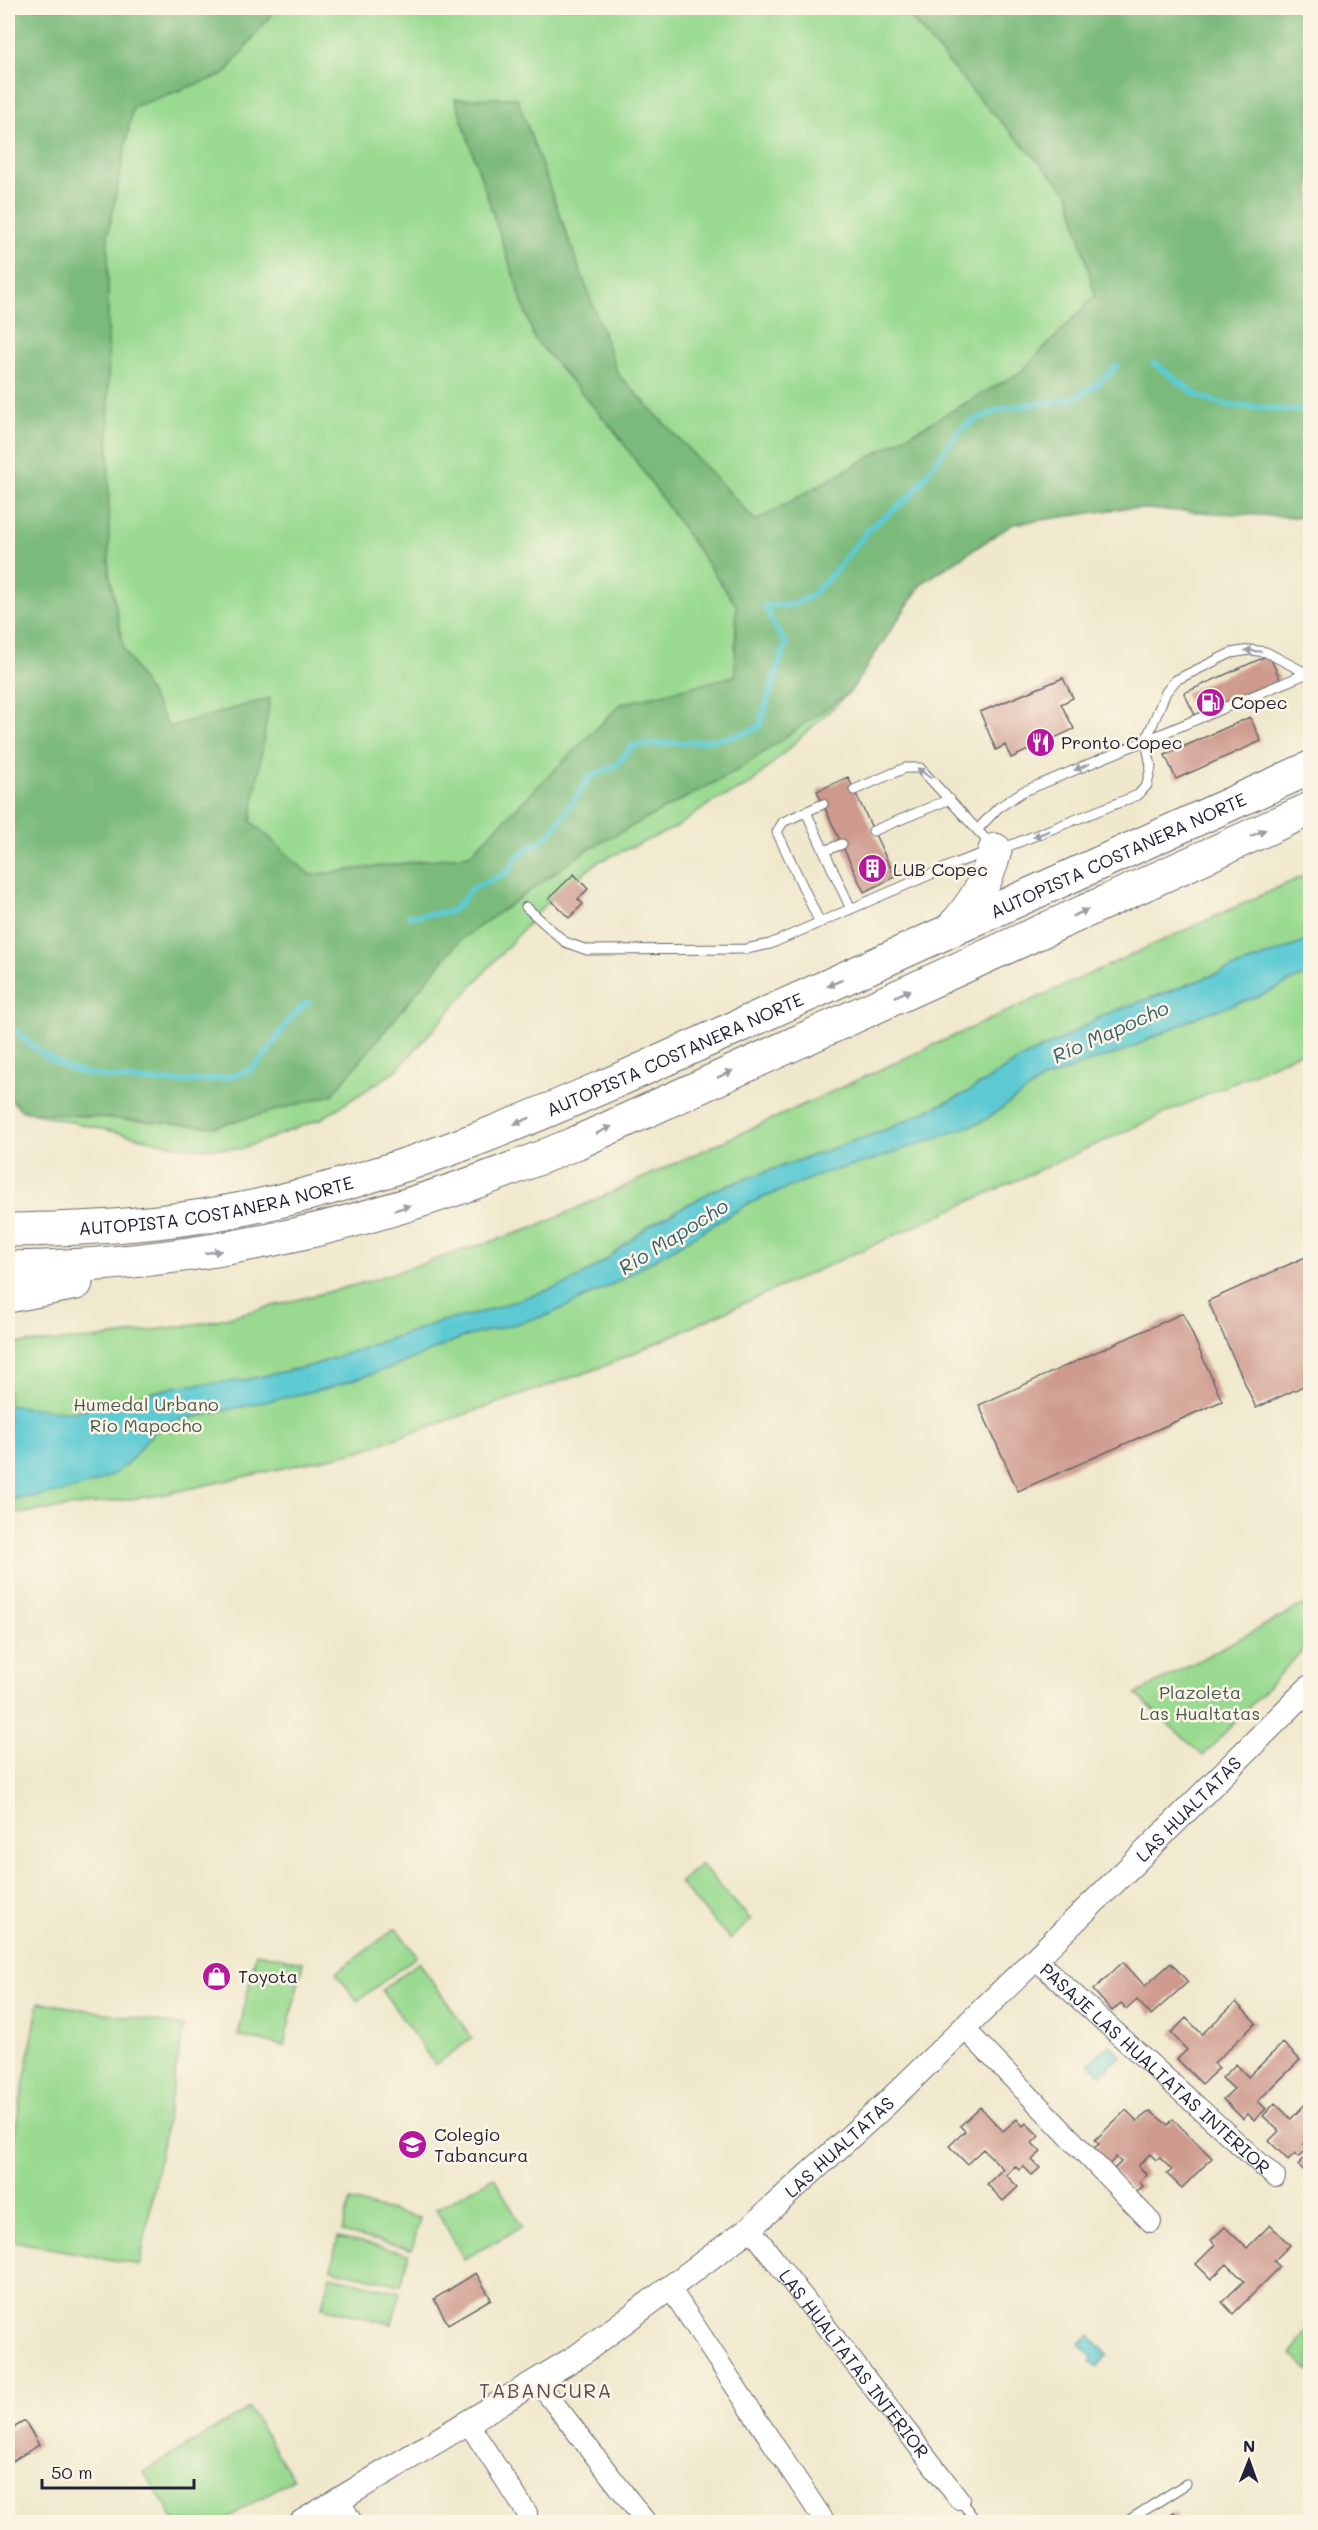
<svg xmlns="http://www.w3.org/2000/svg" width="1318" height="2530" viewBox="0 0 1318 2530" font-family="Mali,sans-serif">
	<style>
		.green { fill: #99da90; stroke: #5e7e66; stroke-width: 1.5 }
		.forest { fill: #7aba7a; stroke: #4e6e5a; stroke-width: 1.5 }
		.water { fill: #5dcad3; stroke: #407687; stroke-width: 1.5 }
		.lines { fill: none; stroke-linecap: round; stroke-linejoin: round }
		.stream { stroke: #5dcad3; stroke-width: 6 }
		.building { fill: #cd9a8d }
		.service-casing { stroke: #6a676e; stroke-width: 11 }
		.minor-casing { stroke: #6a676e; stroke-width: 22 }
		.tertiary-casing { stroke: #6a676e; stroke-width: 26 }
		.motorway-casing { stroke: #6a676e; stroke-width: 35 }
		.service { stroke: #fff; stroke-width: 9 }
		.minor { stroke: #fff; stroke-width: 20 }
		.tertiary { stroke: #fff; stroke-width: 24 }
		.motorway { stroke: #fff; stroke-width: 33 }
		.oneway { fill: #9c9ca7 }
		.labels { text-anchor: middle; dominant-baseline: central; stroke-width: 5; stroke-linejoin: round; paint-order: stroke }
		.poi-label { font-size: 18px; fill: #22223b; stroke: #fcf5e5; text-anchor: start }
		.street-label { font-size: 18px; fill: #22223b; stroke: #fcf5e5 }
		.park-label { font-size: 18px; fill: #465954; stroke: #fcf5e5 }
		.water-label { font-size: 20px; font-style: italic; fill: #375d70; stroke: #fcf5e5 }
		.neighbourhood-label { font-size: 20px; letter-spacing: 1.5px; fill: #5e4c58; stroke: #fcf5e5 }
	</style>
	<rect width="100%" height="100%" fill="#fcf5e5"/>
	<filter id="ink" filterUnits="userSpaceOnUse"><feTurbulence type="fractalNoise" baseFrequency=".0167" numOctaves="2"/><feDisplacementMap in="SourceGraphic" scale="12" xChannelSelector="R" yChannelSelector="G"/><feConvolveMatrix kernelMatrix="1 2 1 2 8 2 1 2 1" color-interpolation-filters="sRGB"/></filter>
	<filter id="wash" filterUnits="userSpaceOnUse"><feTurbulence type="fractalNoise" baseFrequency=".008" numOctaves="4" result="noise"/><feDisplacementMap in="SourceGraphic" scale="24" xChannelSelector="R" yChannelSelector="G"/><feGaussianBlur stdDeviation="1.35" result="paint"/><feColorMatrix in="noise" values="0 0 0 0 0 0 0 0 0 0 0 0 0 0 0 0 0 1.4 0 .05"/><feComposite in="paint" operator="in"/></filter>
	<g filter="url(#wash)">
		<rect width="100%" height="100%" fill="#efe8cc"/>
		<path class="green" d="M8,8h1302v509l-186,-9 -112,16 -90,59 -72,109 -101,93 -38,18 -36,25 -77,34 -54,44 -148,165 -75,48 -80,30 -59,-2 -159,-36 -15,-13z
			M1310,873v175l-705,318 -249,86 -195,43 -153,20v-171l85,-5 116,-17 150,-38 177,-57z
			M1310,1601v41l-107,114 -67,-62z
			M700,1864l51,56 -21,19 -51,-56z
			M396,1928l21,28 -60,45 -21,-28z
			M256,1953l47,9 -19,84 -46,-10z
			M419,1962l53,76 -37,27 -53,-75z
			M39,2002l145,24 -44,239 -132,-25v-72z
			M494,2177l28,50 -58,32 -28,-50z
			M350,2201l70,17 -8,31 -70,-17z
			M338,2237l71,17 -8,31 -70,-16z
			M330,2276l70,16 -8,32 -70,-17z
			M1310,2328v43l-20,-17z
			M249,2408l44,71 -72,43h-45l-32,-50z"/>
		<path class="forest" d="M8,8h268l-51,66 -92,33 -25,128 1,336 15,78 45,78 101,-29 -19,123 59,54 159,-20 152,-151 114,-28 1,-71 -119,-171 -83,-96 -79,-239 62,-1 101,276 138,147 265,-149 74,-76 -26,-102 -94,-100 -73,-86h408v510l-186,-10 -111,16 -91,59 -72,109 -112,78 -151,80 -128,91 -127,154 -118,32 -191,-16 -15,-14z"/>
		<path class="water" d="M1310,940v33l-50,23 -59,19 -81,38 -29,8 -50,20 -59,41 -112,39 -46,12 -76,31 -133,79 -66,32 -88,23 -65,28 -68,22 -165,36c-17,12 -25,31 -41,44 -25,21 -82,29 -114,31v-94l64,7 106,-26 61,-5 71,-15 132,-45 34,-7 93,-31 30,-18 51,-40 64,-35 171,-60 81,-37 58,-36 40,-19 37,-22z
			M1110,2044l11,12 -20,19 -12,-12z
			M1089,2335l19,20 -12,12 -6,-6 3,-3 -14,-14z"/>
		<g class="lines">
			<path class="stream" d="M1154,363l44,33 29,9 77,6 6,4
				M410,916l40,-4 11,-9 9,-13 38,-18 9,-15 33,-23 40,-57 27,-12 15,-19c42,-5 88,0 127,-19l27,-84 -12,-17 -9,-20 27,-1 19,-9 25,-26 33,-41 42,-33 48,-66 17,-11 29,-11 69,-9 22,-14 21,-19
				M8,1023c16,17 36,34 58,44 34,16 156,22 186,1 17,-13 24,-30 36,-47 5,-7 14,-13 20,-19"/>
		</g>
		<g id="blocks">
			<path class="building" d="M1269,655l11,24 -84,38 -12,-24z
				M1063,678l10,20 -12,6 13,25 -63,29 -6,-13 -9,5 -16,-38z
				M1250,717l11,24 -85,38 -11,-24z
				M848,777l47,100 -31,15 -47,-101z
				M574,874l14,15 -10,10 5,5 -14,14 -20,-20z
				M1310,1255v128l-54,25 -48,-107z
				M1183,1313l39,88 -204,90 -39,-86z
				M1123,1962l22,24 26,-23 17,19 -37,33 -14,-15 -10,9 -6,-6 -9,8 -19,-21z
				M1236,2002l20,21 -42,40 5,5 -17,16 -25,-25 10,-9 -16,-17 15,-15 16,16z
				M1283,2043l17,17 -42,41 8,8 -12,11 -6,-6 -5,5 -20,-20 11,-10 -12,-11 14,-14 12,13z
				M1310,2099v39l-6,6 4,4 -9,9 -4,-4 -7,7 -19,-19 10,-10 -16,-15 12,-13 16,16z
				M980,2107l23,24 14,-12 6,7 3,-3 13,13 -7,7 9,9 -9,8 8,8 -8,7 -9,-9 -4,4 -4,-4 -9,9 12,12 -15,14 -16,-17 16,-15 -20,-20 -16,15 -18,-18 16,-15 -5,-5z
				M1126,2110l11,11 13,-10 18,14 5,-6 39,39 -30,30 -15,-14 5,-4 -12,-12 -4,2 -6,-6 -12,12 9,9 -8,7 4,4 -7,7 -23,-23 8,-8 -5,-5 -7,8 -16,-16 6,-5 -4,-4z
				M1310,2152v24l-12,-11z
				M1270,2225l20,20 -16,16 6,6 -47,47 -11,-12 22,-21 -17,-17 -16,15 -15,-15 19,-19 -4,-5 14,-13 22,21z
				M476,2273l15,26 -43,25 -14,-25z
				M25,2421l14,24 -31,19v-33z
				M1174,2512l7,10h-21z"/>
		</g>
	</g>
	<g filter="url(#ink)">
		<use href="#blocks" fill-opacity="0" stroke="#6a676e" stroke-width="1.5"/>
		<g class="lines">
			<defs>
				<path id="service" d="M854,790l51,-22h15l72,78
					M806,812l45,97
					M977,830l21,-22 24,-16 286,-119
					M873,831l77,-32
					M1001,849l137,-54 9,-10 4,-18 -5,-27 20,-48 10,-12 55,-27 19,-3 16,2 40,21
					M824,851l18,-7
					M526,907l39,35 22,8 159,-1 24,-5 189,-82 28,-10
					M820,923l-43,-91 6,-10 40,-18
					M959,2499l18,23
					M1126,2522l60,-38"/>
				<g id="minor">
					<path id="s1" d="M1034,1958l241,219"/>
					<path d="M963,2027l188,195"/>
					<path id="s2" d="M750,2228l209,271"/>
					<path d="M670,2288l155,234"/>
					<path d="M537,2381l109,141"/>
					<path d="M468,2423l59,90"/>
					<path d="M340,2501l12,21"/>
				</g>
				<g id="tertiary">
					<path id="s3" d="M302,2522l276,-166 172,-128 136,-124 247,-240 177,-177"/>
				</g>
				<g id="motorway">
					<path d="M952,928c22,-23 36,-47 43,-78"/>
					<path id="s4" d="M8,1230c77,-1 153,-5 229,-20 191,-37 367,-124 544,-203 177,-79 353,-159 529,-239"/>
					<path d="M8,1268c200,-2 384,-47 568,-125l734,-334"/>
					<path d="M8,1296l68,-13"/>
				</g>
			</defs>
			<use href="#service" class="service-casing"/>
			<use href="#minor" class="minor-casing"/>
			<use href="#tertiary" class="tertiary-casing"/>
			<use href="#motorway" class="motorway-casing"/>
			<use href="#service" class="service"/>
			<use href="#minor" class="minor"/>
			<use href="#tertiary" class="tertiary"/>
			<use href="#motorway" class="motorway"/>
		</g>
		<defs><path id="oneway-solid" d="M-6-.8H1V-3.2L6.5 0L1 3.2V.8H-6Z" transform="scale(1.5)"/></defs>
		<g class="oneway">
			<use href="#oneway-solid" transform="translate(1253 651) rotate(-176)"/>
			<use href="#oneway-solid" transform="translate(1082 767) rotate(157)"/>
			<use href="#oneway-solid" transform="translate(924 773) rotate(-143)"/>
			<use href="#oneway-solid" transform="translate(1258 833) rotate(-24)"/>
			<use href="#oneway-solid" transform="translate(1041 834) rotate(158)"/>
			<use href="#oneway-solid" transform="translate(1080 913) rotate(-24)"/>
			<use href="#oneway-solid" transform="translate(835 983) rotate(156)"/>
			<use href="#oneway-solid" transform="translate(903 993) rotate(-24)"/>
			<use href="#oneway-solid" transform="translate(725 1074) rotate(-25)"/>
			<use href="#oneway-solid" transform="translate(522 1121) rotate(158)"/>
			<use href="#oneway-solid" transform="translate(604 1130) rotate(-25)"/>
			<use href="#oneway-solid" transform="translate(402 1208) rotate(-17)"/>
			<use href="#oneway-solid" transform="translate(213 1252) rotate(-9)"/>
		</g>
	</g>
	<defs>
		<symbol id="fuel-disc" viewBox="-11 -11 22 22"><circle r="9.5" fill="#b5179e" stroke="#fcf5e5"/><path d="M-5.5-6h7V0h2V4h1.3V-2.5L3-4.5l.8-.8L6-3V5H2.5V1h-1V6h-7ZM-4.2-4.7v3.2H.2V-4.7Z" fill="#fff"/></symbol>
		<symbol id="restaurant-disc" viewBox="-11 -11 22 22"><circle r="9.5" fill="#b5179e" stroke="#fcf5e5"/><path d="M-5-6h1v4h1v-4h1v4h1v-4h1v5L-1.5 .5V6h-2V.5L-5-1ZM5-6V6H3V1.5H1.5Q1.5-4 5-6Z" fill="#fff"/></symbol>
		<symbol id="building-disc" viewBox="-11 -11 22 22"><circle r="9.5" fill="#b5179e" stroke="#fcf5e5"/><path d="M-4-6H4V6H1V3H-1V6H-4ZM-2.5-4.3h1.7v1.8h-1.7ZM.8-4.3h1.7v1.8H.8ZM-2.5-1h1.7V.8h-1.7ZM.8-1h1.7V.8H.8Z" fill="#fff"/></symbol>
		<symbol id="shop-disc" viewBox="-11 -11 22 22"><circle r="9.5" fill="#b5179e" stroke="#fcf5e5"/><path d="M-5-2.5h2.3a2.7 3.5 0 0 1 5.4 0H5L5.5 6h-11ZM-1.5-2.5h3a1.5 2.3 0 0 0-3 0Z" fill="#fff"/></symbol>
		<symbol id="school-disc" viewBox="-11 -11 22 22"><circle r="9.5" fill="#b5179e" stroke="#fcf5e5"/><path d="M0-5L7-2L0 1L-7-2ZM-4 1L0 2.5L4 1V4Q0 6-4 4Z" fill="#fff"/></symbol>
	</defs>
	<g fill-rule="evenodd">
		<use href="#fuel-disc" x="1194" y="686" width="33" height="33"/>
		<use href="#restaurant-disc" x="1024" y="726" width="33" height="33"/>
		<use href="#building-disc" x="856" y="852" width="33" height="33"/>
		<use href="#shop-disc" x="200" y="1960" width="33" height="33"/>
		<use href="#school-disc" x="396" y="2128" width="33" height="33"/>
	</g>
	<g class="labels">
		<g class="poi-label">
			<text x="1231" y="702">Copec</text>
			<text x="1061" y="742">Pronto Copec</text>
			<text x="893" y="869">LUB Copec</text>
			<text x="238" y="1976">Toyota</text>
			<text x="434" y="2134">Colegio<tspan x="434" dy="21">Tabancura</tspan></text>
		</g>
		<g class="street-label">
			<text stroke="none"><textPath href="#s4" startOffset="1182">AUTOPISTA COSTANERA NORTE</textPath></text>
			<text stroke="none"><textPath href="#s4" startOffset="696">AUTOPISTA COSTANERA NORTE</textPath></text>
			<text stroke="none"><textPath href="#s4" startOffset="210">AUTOPISTA COSTANERA NORTE</textPath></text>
			<text stroke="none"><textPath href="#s3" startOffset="1143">LAS HUALTATAS</textPath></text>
			<text stroke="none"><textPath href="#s1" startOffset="164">PASAJE LAS HUALTATAS INTERIOR</textPath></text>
			<text stroke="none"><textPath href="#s3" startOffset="657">LAS HUALTATAS</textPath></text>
			<text stroke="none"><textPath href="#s2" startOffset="171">LAS HUALTATAS INTERIOR</textPath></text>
		</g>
		<g class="park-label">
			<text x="146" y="1404">Humedal Urbano<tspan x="146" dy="21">Río Mapocho</tspan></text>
			<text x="1200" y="1692">Plazoleta<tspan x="1200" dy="21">Las Hualtatas</tspan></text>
		</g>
		<g class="water-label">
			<text transform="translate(1110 1031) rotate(-24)">Río Mapocho</text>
			<text transform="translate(673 1236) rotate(-32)">Río Mapocho</text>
		</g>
		<g class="neighbourhood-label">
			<text x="546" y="2390">TABANCURA</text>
		</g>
	</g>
	<rect width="1318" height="2530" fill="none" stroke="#fcf5e5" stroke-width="30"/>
	<g transform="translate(1249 2461) rotate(1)" stroke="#fcf5e5" stroke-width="4.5" paint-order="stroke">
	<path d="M0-4.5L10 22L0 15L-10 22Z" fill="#22223b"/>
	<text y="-9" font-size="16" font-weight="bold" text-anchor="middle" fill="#22223b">N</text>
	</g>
	<path d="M42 2479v9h152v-9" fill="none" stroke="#22223b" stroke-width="3"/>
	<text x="51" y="2479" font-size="18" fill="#22223b" stroke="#fcf5e5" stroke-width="4.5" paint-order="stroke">50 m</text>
</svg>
